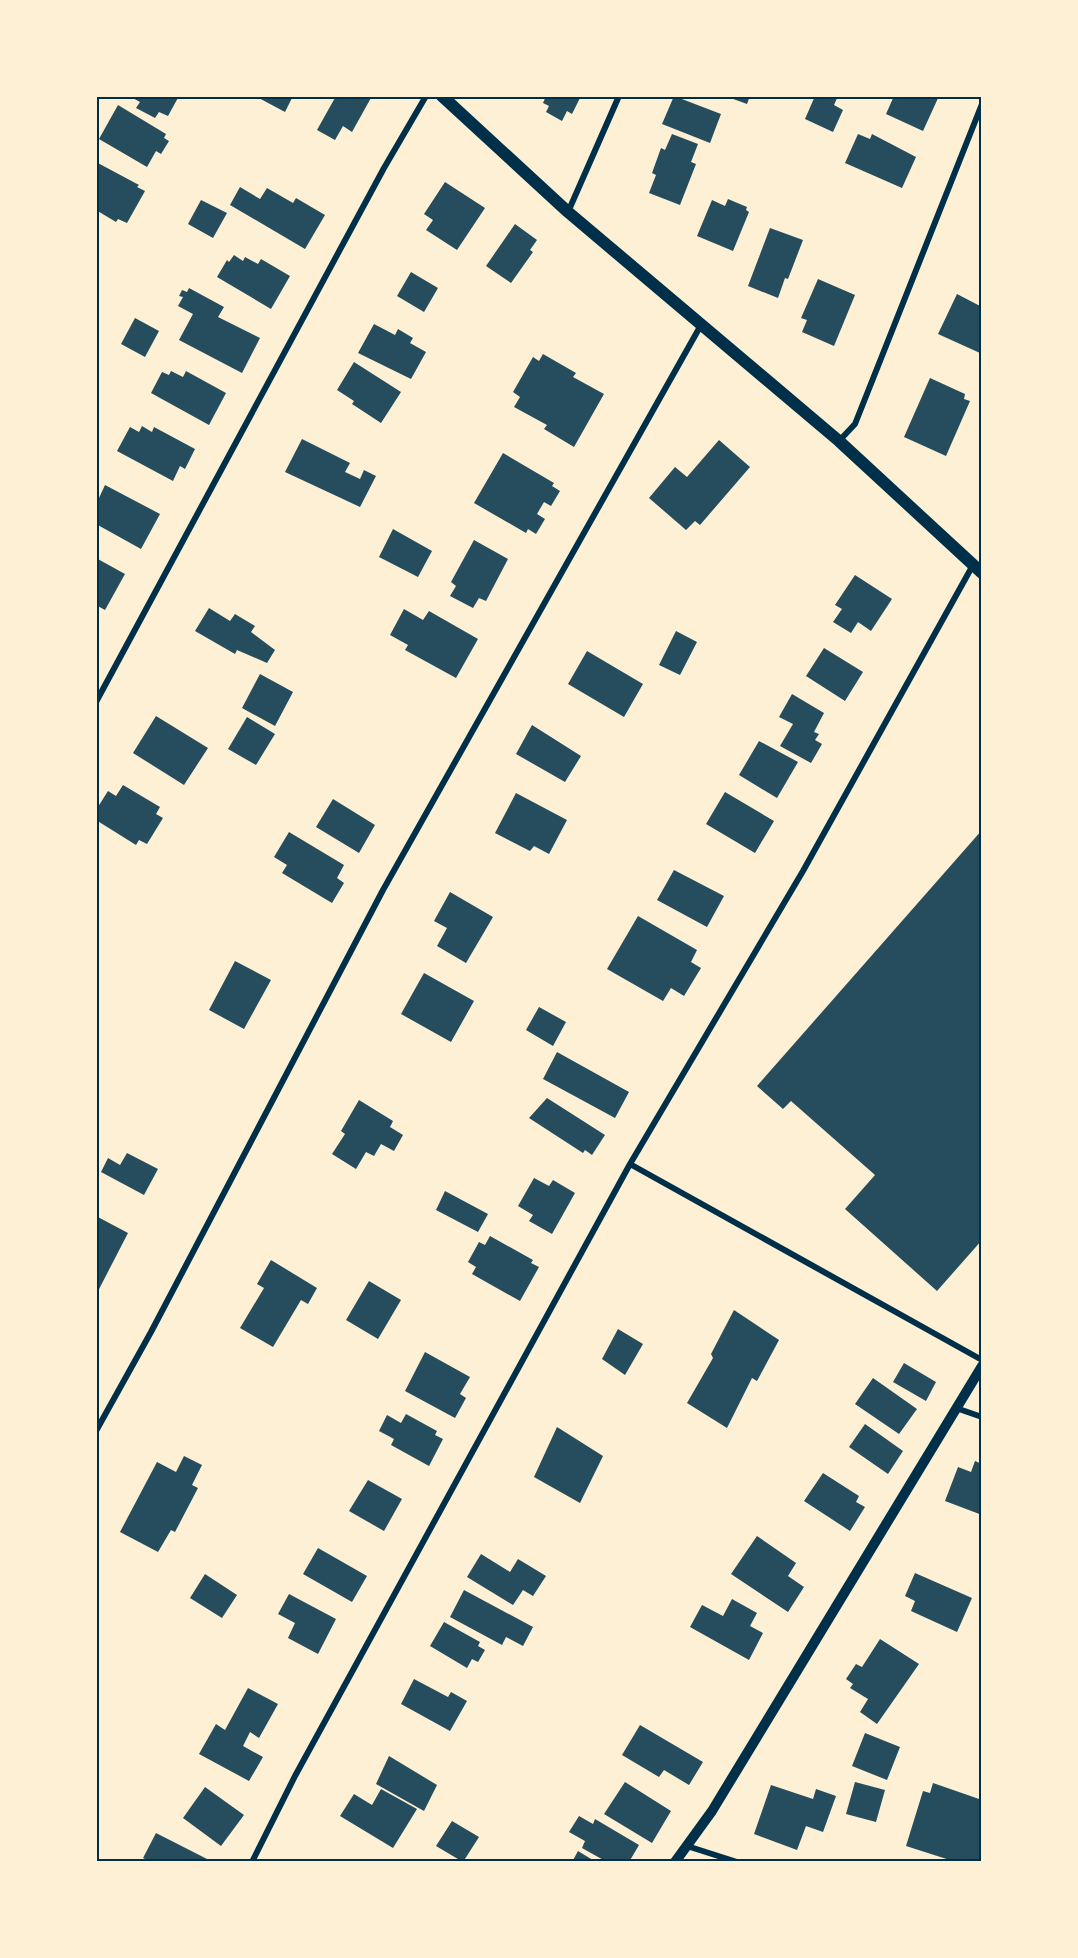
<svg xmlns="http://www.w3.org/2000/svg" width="1078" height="1958" viewBox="0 0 1078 1958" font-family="'DejaVu Sans',sans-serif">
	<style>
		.building { fill: #264d5e }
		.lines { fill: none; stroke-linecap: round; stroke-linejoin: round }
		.minor { stroke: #003049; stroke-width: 6 }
		.tertiary { stroke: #003049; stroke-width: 10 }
		.secondary { stroke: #003049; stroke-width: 12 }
		.neatline { fill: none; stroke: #003049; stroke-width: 2 }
	</style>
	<rect width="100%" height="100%" fill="#fdf0d5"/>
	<path class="building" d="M129,96h50l-11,20 -9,-4 -4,6 -19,-10 4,-6z
		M255,96h38l-8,16z
		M336,96h36l-20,36 -9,-6 -8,14 -18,-10z
		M546,96h35l-9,18 -5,-3 -5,10 -16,-9 3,-6 -6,-3z
		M674,96l47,18 -11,29 -48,-19z
		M725,96h25l-3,8z
		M815,96h23l-4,9 9,5 -10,22 -28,-13z
		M894,96h45l-16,35 -37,-17z
		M118,105l48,29 -2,4 5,3 -8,13 -5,-3 -9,16 -48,-28z
		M672,134l26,10 -7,18 5,2 -16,41 -31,-12 7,-18 -4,-2 9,-25 4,2z
		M858,134l12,5 2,-5 44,23 -14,31 -57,-25z
		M96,162l43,23 -2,2 8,4 -18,32 -9,-4 -2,3 -20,-12z
		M445,182l40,26 -28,42 -31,-20 7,-10 -9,-6z
		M240,187l20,12 7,-11 26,15 3,-5 29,17 -20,34 -75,-44z
		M728,199l19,8 -1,3 3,2 -16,39 -36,-15 15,-36 13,6z
		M201,200l26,13 -14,25 -25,-14z
		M515,224l22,16 -7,10 3,2 -22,31 -25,-17z
		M770,228l33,12 -15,39 -3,-1 -7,20 -30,-12z
		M234,255l9,6 2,-4 13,7 3,-5 29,17 -19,33 -54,-32 10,-17 2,2z
		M411,272l27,16 -14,24 -27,-16z
		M818,279l37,16 -21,51 -32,-14 5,-12 -6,-2z
		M189,288l35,19 -6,10 42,21 -18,35 -63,-33 14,-26 -15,-8 5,-9 -4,-1 3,-6 5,2z
		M957,294l23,12 2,42 -2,5 -42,-19z
		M135,318l24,13 -14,26 -24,-13z
		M374,324l21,11 3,-6 15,9 -3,5 16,9 -15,27 -53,-26z
		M543,354l33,19 -3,4 31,17 -30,53 -30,-18 3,-4 -33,-18 6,-10 -7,-5 20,-35 6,4z
		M354,362l47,30 -20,31 -29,-19 2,-3 -17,-11z
		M171,371l12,6 3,-6 40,22 -17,32 -58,-32 11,-21 7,3z
		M930,378l35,16 -1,5 6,2 -24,55 -42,-19z
		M142,426l10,6 2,-5 41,22 -10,20 -5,-3 -7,15 -56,-30 13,-24 9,5z
		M302,439l48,24 -5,9 15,7 4,-9 12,6 -16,31 -75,-35z
		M719,440l31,27 -50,58 -5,-4 -9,9 -37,-32 26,-31 12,10z
		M503,453l51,30 -2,3 8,5 -9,15 -7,-4 -7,12 8,5 -9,15 -8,-5 -2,4 -52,-30z
		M105,485l55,29 -19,35 -45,-25v-28l3,2z
		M393,529l39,22 -14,26 -39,-20z
		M474,540l34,19 -22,42 -7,-3 -6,10 -23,-12 6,-10 -5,-4z
		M96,558l29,16 -20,36 -9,-5z
		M855,575l37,24 -21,32 -13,-9 -7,11 -18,-11 9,-13 -7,-4z
		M209,608l21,13 5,-7 20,12 -4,6 24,18 -8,13 -30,-13 -2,4 -40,-23z
		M404,609l19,11 6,-9 49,28 -22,39 -51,-28 3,-5 -18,-10z
		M676,631l21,11 -17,33 -21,-10z
		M824,648l39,24 -18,29 -39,-25z
		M587,651l56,33 -19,33 -56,-33z
		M260,674l33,18 -18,34 -33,-18z
		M792,694l32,19 -10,19 5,2 -4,6 7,4 -11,19 -31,-17 13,-22 -14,-7z
		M156,716l52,32 -24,37 -51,-32z
		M247,717l28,17 -19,31 -28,-16z
		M532,725l49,31 -16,26 -49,-28z
		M759,741l39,21 -21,36 -38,-23z
		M123,785l37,22 -4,7 7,4 -16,26 -8,-4 -3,5 -40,-25v-10l12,-19 8,5z
		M725,792l49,29 -19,32 -49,-29z
		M516,793l51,27 -18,34 -15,-8 -4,5 -35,-18z
		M333,799l42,26 -16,28 -43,-26z
		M982,830v410l-45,51 -92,-82 30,-34 -84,-74 -8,8 -26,-23z
		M289,832l55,33 -7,13 7,5 -12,20 -50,-30 5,-8 -13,-8z
		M674,870l50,26 -17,31 -50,-27z
		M450,892l43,25 -27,46 -29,-17 10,-18 -13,-7z
		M638,916l59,34 -6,12 10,6 -17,28 -13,-8 -8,13 -56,-32z
		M235,961l36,19 -27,49 -35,-19z
		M424,973l50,28 -23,41 -50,-28z
		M539,1007l27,15 -13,24 -27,-16z
		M557,1052l72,40 -14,26 -72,-39z
		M547,1098l58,37 -13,20 -7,-5 -2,3 -54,-35z
		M359,1100l34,21 -3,6 13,8 -9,16 -13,-7 -7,12 -8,-4 -10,17 -24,-15 13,-20 -4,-3z
		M127,1153l31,16 -14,26 -43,-23 7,-14 12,7z
		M534,1178l15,8 4,-6 22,13 -23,41 -23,-13 4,-6 -15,-9z
		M445,1191l43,23 -10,18 -42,-22z
		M96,1216l32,17 -32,62z
		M490,1236l43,24 -2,3 8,4 -19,34 -48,-27 4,-7 -8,-5 11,-20 6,3z
		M271,1260l46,28 -9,16 -7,-4 -28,47 -33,-19 24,-40 -7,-4z
		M369,1281l32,19 -23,39 -32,-19z
		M734,1310l45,30 -22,41 -5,-3 -25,50 -40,-25 26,-45 -2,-4z
		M618,1329l25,15 -18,31 -23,-16z
		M425,1352l45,25 -10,17 6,4 -11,20 -50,-27z
		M904,1363l32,19 -10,19 -33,-19z
		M873,1378l44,31 -18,25 -44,-30z
		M406,1414l31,17 -2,4 8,4 -14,27 -38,-21 3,-6 -15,-8 8,-16 14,8z
		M865,1424l38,27 -15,23 -39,-27z
		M557,1427l46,29 -23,47 -46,-26z
		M184,1456l18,9 -10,20 6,3 -23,44 -4,-2 -13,22 -38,-20 37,-70 19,10z
		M975,1461l7,3v51l-37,-14 13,-34 13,5z
		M823,1473l36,23 -3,6 9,5 -15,24 -46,-30z
		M368,1480l34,19 -18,32 -35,-20z
		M757,1536l39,27 -8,13 16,11 -16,25 -57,-38z
		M318,1548l49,28 -15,26 -49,-28z
		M481,1554l29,18 8,-13 28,17 -13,20 -10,-6 -10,15 -46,-28z
		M915,1573l57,25 -15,34 -46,-21 4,-10 -10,-5z
		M205,1574l32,21 -15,23 -32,-20z
		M464,1590l69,37 -10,19 -17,-9 -4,8 -52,-28z
		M289,1594l47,25 -18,35 -30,-16 7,-15 -17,-9z
		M732,1599l25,14 -7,13 13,7 -14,27 -59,-33 12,-22 21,11z
		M444,1622l36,20 -2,4 7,4 -7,12 -6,-3 -5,9 -37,-22z
		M880,1639l39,25 -42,60 -17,-12 8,-13 -18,-11 3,-4 -7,-5 10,-15 6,3z
		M414,1679l34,18 3,-5 16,9 -17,30 -49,-27z
		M248,1688l30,16 -19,34 -9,-6 -7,14 20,11 -14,24 -50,-27 17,-30 9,6z
		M640,1725l63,37 -14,23 -25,-15 -5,7 -37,-22z
		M865,1733l35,14 -13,33 -35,-14z
		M389,1756l48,29 -13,26 -48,-27z
		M625,1782l46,29 -19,32 -48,-29z
		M855,1782l30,8 -9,32 -30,-8z
		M933,1783l49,17v49l-4,13h-22l-50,-16 17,-55 7,2z
		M771,1785l42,14 3,-10 20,7 -13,36 -17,-6 -9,24 -43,-16z
		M205,1787l39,28 -23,31 -38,-28z
		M381,1789l36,20 -24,39 -53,-32 14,-22 18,11z
		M579,1816l14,8 2,-5 44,26 -10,17h-22l-25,-14 3,-7 -16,-9z
		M452,1821l27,16 -16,25 -27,-16z
		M156,1833l53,27v2h-58l-8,-4z
		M578,1851l18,11h-24z"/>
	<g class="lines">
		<path class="minor" d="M568,212l51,-116
			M839,441l16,-17 127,-320
			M96,702l288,-534 42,-72
			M630,1164l352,196
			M956,1408l26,9
			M96,1431l55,-99 232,-442 318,-565
			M687,1846l50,16
			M252,1862l43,-86 335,-612 173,-293 170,-306"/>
		<path class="tertiary" d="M675,1862l37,-51 270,-445"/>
		<path class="secondary" d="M442,96l126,116 271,229 143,132"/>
	</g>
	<rect width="1078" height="1958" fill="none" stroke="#fdf0d5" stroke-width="195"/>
	<rect x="98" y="98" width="882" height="1762" class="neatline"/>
</svg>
